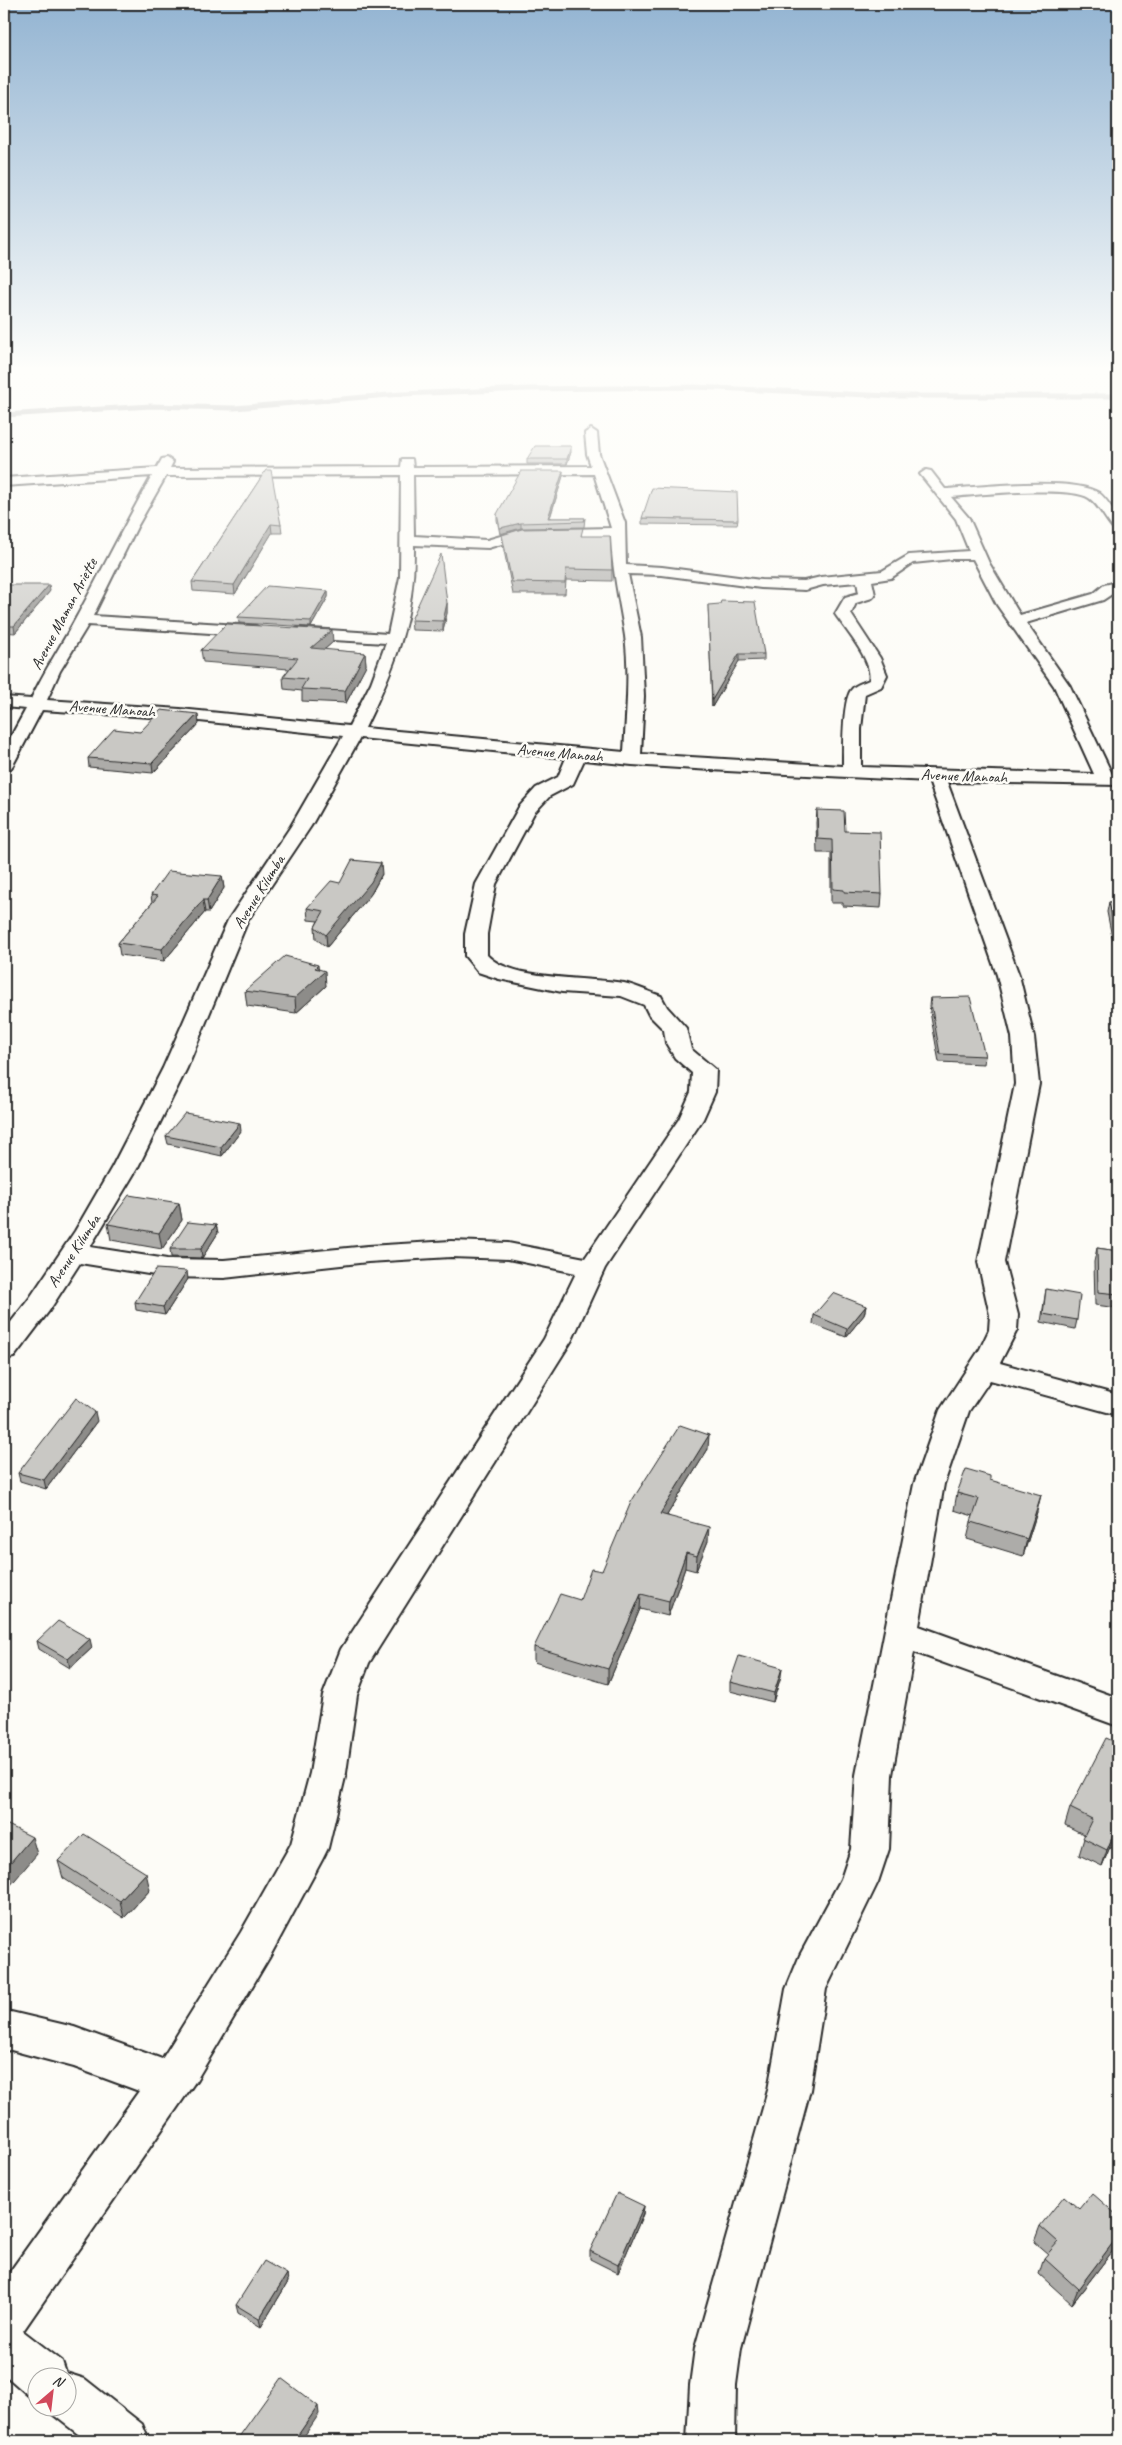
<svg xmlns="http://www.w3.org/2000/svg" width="1122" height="2445" viewBox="0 0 1122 2445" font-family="Caveat,sans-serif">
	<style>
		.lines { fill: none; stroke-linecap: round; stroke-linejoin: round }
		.stream { stroke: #7e7d7b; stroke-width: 5 }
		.street-casing { stroke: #2b2b2b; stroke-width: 4 }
		.street { fill: #fdfcf7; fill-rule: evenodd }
		.wall { fill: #adaca9; stroke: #2b2b2b }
		.shaded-wall { fill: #8d8c89; stroke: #2b2b2b }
		.building { fill: #c9c8c4; stroke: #2b2b2b }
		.labels { text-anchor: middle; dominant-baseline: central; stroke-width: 5; stroke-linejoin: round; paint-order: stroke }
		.far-street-label { font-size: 16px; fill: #2b2b2b; stroke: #fdfcf7 }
	</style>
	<rect width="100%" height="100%" fill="#fdfcf7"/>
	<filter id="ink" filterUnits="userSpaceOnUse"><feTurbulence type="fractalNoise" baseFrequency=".02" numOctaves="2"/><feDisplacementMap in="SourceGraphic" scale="10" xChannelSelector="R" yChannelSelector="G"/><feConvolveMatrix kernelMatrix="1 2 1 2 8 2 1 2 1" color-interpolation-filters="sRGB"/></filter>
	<g filter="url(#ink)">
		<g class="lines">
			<path class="stream" d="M4,415l147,-9 83,2 167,-14 126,-5 168,-2 195,9h228"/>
			<defs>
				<path id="street" d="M591,429l6,4 2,21 26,69 1,42 36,2 99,13 43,1 17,-4 61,-6 27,-16 60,-4 -13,-32 -36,-45 6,-4 5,1 14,18c32,-2 129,-13 154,4 8,6 13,16 19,24v12l-5,-1c-8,-9 -14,-23 -24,-30 -20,-13 -111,-3 -138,-1l18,21 20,45 31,52 73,-21 11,-9 14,-3v8l-15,10 -77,23 44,63 42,88 6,1v10l-171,-3 72,193 15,62 5,47 -35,178 14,53 -1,15 -17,33 118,32v20l-128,-35 -21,31 -25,73 -25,142 199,72v28l-204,-74 -22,123 -3,74 -11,33 -52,107 -16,101 -69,258 -5,37 -1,56h-48l3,-56 5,-37 73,-258 18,-101 14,-34 41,-76 10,-30 5,-74 58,-291 26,-74 40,-61 9,-19 1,-15 -12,-53 37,-178 -3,-47 -15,-62 -68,-194 -202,-10 -95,-6 -48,-5 -11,24 -23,12 -16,17 -38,71 -9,50v21c24,26 103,22 137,28 13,3 25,9 37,13l6,11 19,21 5,21 25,21 -1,22 -12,27 -98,149 -33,72 -203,323 -12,32 -11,78 -18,75 -6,12 -53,98 -72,121 -174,252 39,30 4,12 19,6 57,45 7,17h-62l-36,-28 -2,-5h19v-30h-30v20l-10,-3 -24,-21v-94l135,-189 -65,-24 -63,-17 -7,1v-38l7,-1 63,15 88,32 79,-127 50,-88 19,-71 13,-78 18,-46 203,-310 32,-66 -68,-14 -57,-2 -83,5 -144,16 -57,-1 -87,-14 -31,48 -35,46 -10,2v-28l25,-32 46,-68 37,-64 51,-99 65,-148 63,-94 52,-90 -163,-17 -138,-9 -29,55 -3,4 -6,1v-21l22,-40 -22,-2v-10l27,2c13,-28 30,-53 45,-81 26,-47 49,-95 76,-142l-148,10v-8l153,-10 5,-9 5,-1 6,4 -3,6 231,-1 1,-8h10l1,8 178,-1 -4,-12 -2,-21zM594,474l17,54 -90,2 -34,10 -73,-4 -1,-61zM401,475l-1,102 -12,57 -90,-6 -8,5 8,5 88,5 -15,40 -22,43 -169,-17 -133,-9 13,-29 28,-46 168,11 8,-5 -8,-5 -163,-10 44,-89 29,-51zM611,536c1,35 9,66 14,100 5,38 1,78 -1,116l-259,-24c31,-64 50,-111 49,-183l74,3 34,-10zM952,559h21l24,46 57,81 40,88 -233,-7v-38l4,-35 16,-7 6,-12 -7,-17 -29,-44 5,-11 16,-5 3,-3 -3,-14 19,-3 22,-15zM628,574l34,1 99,13 44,2 18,-5 34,-3 2,11 -14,4 -10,17c10,15 39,48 34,66 -6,3 -13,4 -17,9 -10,9 -9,62 -9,77l-202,-12 3,-58 -3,-59zM360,738l206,20 -8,19 -22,11 -17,19 -43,77 -11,50v22l13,16 21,7 63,13 59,4 23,9 5,10 15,15 2,13 9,15 17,15 -1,19 -12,27 -94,139 -77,-15 -57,-2 -83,5 -144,14 -57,-1 -77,-12 48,-80 49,-99 61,-148 63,-94z"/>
			</defs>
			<use href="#street" class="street-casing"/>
			<use href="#street" class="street"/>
		</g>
		<path class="wall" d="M571,452l-4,12h-40v-5z
			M266,470l15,55 1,8h-10l-37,61 -42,-3 -1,-9z
			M563,476l-13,42h35l-1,9 -63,1 -21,6 -3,-14v-6z
			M642,518l96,2 -1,5 -95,-1z
			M502,535l80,1 30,34v11l-46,-1 -1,14h-52l-10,-48z
			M4,585l46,6 -35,42 -11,-1z
			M328,591v6l-17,30 -72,-4 -1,-6z
			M447,603v10l-4,18 -31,-1 -1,-10z
			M708,605l56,49v6l-25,1 -27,46z
			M333,642l-9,8 41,3 1,12 -20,38 -44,-2v-10l-18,-2 -1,-12 6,-8 -86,-7 -2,-12z
			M199,724l-46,49 -64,-6 -1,-9 52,-26z
			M817,810l28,21 37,63 -1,14 -38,-2v-3h-12v-50h-14l-1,-30z
			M382,874l-11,20 -44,53 -11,-8 -1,-12 3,-6 -10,-1 -1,-12z
			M222,876l2,12 -15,24h-4l-41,49 -44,-6 -2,-12 34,-40 -1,-8z
			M1109,902h9v45h-4l-7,-35z
			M319,969l7,17 -30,27 -49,-7 -2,-15z
			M930,998l55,58 -1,8 -45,-2 -10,-56z
			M241,1131l-19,25 -54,-12 -2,-8z
			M179,1203l3,17 -20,29 -51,-9 -3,-16z
			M216,1225l2,8 -16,25 -31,-1 -1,-8z
			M1097,1248l21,3v57l-23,-3 -1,-43z
			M188,1279l-23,36 -29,-5 -1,-8z
			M1046,1289l31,31 -2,9 -34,-7z
			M866,1306l-2,9 -18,22 -33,-13 1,-9z
			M97,1421l-51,68 -26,-8 -2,-8z
			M708,1449l-41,66 41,26 -12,30 -11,-3 -17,48 -28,-7 -32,75 -74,-22v-15l46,-47 22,-29z
			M957,1493l80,19 -14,44 -56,-17 4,-17 2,-6 -19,-6z
			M37,1641l55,7 -22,20 -31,-19z
			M781,1676l-8,26 -43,-11v-9z
			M1118,1743v108l-8,-4 -8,19 -23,-11 6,-20 -20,-10 5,-17z
			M58,1861l92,29 -26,28 -61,-40z
			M1118,2138v9l-2,-1z
			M644,2206l-1,8 -25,59 -28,-14v-8z
			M1079,2209l39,7v28l-46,60 -33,-30 5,-16 4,-4 -14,-12 6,-16z
			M287,2274l1,8 -27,45 -23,-14 -2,-8z"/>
		<path class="shaded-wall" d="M571,446v6l-4,12v-5z
			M563,471v5l-15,47v-5z
			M521,523v5l-21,6v-6z
			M271,524l1,9 -37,61 -1,-9z
			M49,585l1,6 -35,42 -1,-7z
			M328,591v6l-17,30v-6z
			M447,603v10l-4,18v-10z
			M332,630l1,12 -21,18 -1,-12z
			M365,653l1,12 -20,38 -1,-12z
			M739,654v7l-27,46v-7z
			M198,714l1,10 -46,49 -1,-10z
			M381,863l1,11 -11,20 -44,53 -1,-12z
			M222,876l2,12 -15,24 -2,-12z
			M203,900l2,12 -41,49 -2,-12z
			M318,965l1,11 6,-5 1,15 -30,27 -1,-15 20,-30z
			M240,1123l1,8 -19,25 -1,-9z
			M179,1203l3,17 -20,29 -3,-16z
			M216,1225l2,8 -16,25 -1,-9z
			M187,1271l1,8 -23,36 -2,-8z
			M866,1306l-2,9 -18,22 1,-8z
			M95,1412l2,9 -51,68 -2,-9z
			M709,1435l-1,14 -49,79 1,-14z
			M1041,1495l-4,17 -14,44 4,-17z
			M709,1527l-1,14 -12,30 1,-15z
			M686,1553l-1,15 -17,48 1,-15z
			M641,1594l-1,15 -32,75v-15z
			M90,1639l2,9 -22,20 -2,-9z
			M782,1668l-1,8 -8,26 1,-9z
			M1115,1830l-5,17 -8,19 5,-16z
			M32,1837l5,17 -33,39v-23z
			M146,1873l4,17 -26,28 -4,-17z
			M644,2206l-1,8 -25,59v-8z
			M1118,2236v8l-46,60 6,-15z
			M287,2274l1,8 -27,45 -2,-8z
			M318,2406l1,8 -18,27h-7z"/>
		<path class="building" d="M535,446h36l-4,13h-40z
			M266,470h5l10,55 -10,-1 -37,61 -42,-3z
			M521,471h42l-15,47h37l-1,3 -63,2 -21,5 -3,-14z
			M652,488l85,4 1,28 -96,-2z
			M583,528l-2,8h29l2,34 -46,-1 -1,14 -53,-1 -10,-47 20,-6z
			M441,554l6,49 -4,18 -32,-1z
			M4,585h45l-35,41h-10z
			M267,586l61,5 -17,30 -73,-4z
			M721,601l34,1 9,52h-25l-27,46 -4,-95 12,-1z
			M226,624l106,6 -21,18 54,5 -20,38 -44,-2 6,-10 -24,-2 15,-19 -97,-8z
			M161,710l37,4 -46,49 -64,-5 26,-29 26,3z
			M817,810l27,1 1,20 35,1 2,62 -38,-2v-2l-11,-1 -1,-49 -14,-1z
			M352,860l29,3 -10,19 -45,53 -11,-8 9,-16 -17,-3 24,-27 9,2z
			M168,871l54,5 -15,24h-4l-41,49 -44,-6 40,-47 -7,-1z
			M1109,902h9v34h-2z
			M285,956l33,9 -3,3 10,3 -30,27 -50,-7z
			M970,997l15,59 -45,-2 -10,-56z
			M185,1113l55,10 -19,24 -55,-11z
			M129,1195l50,8 -20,30 -51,-9z
			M188,1222l28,3 -15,24h-31z
			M1097,1248l21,3v43l-20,-2z
			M156,1269l31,2 -24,36 -28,-5z
			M1046,1289l34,6 -3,25 -34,-6z
			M833,1293l33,13 -19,23 -33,-14z
			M76,1398l19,14 -51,68 -26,-7z
			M680,1425l29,10 -49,79 49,13 -12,29 -11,-3 -17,48 -28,-7 -33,75 -74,-22 26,-53 20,6 11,-31 11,2 29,-69z
			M966,1469l24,7v4l51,15 -14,44 -56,-17 8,-23 -22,-6z
			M58,1621l32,18 -22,20 -31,-18z
			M739,1656l43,12 -8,25 -44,-11z
			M1106,1738l12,5v89l-3,-2 -8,20 -24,-12 9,-19 -22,-11z
			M4,1823l28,14 -28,33z
			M84,1834l62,39 -26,28 -62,-40z
			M617,2193l27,13 -26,59 -28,-14z
			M1092,2193l26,23v20l-40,53 -34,-31 14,-16 -18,-16 24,-30 15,13z
			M264,2261l23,13 -28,45 -23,-14z
			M281,2378l37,28 -24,35h-58z"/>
	</g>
	<linearGradient id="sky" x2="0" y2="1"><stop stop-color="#93b4d2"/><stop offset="0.52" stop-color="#fefefb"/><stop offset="1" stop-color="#fefefb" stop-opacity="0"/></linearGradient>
	<rect width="1122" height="709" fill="url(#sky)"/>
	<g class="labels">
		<g class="far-street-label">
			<text transform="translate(64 614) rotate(-62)">Avenue Maman Ariette</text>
			<text transform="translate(112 709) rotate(4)">Avenue Manoah</text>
			<text transform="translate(560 753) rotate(5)">Avenue Manoah</text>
			<text transform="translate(964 776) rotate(2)">Avenue Manoah</text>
			<text transform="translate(259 892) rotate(-58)">Avenue Kilumba</text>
			<text transform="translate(74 1251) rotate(-57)">Avenue Kilumba</text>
		</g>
	</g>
	<rect width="1122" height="2445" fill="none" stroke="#fdfcf7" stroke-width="20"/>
	<rect x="10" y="10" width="1102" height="2425" fill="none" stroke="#2b2b2b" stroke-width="2" filter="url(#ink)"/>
	<g transform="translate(52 2392) rotate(28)"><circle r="24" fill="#fdfcf7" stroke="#a9a8a5"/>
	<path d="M0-4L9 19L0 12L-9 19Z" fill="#d1495b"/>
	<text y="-8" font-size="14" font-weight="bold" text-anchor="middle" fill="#2b2b2b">N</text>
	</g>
</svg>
